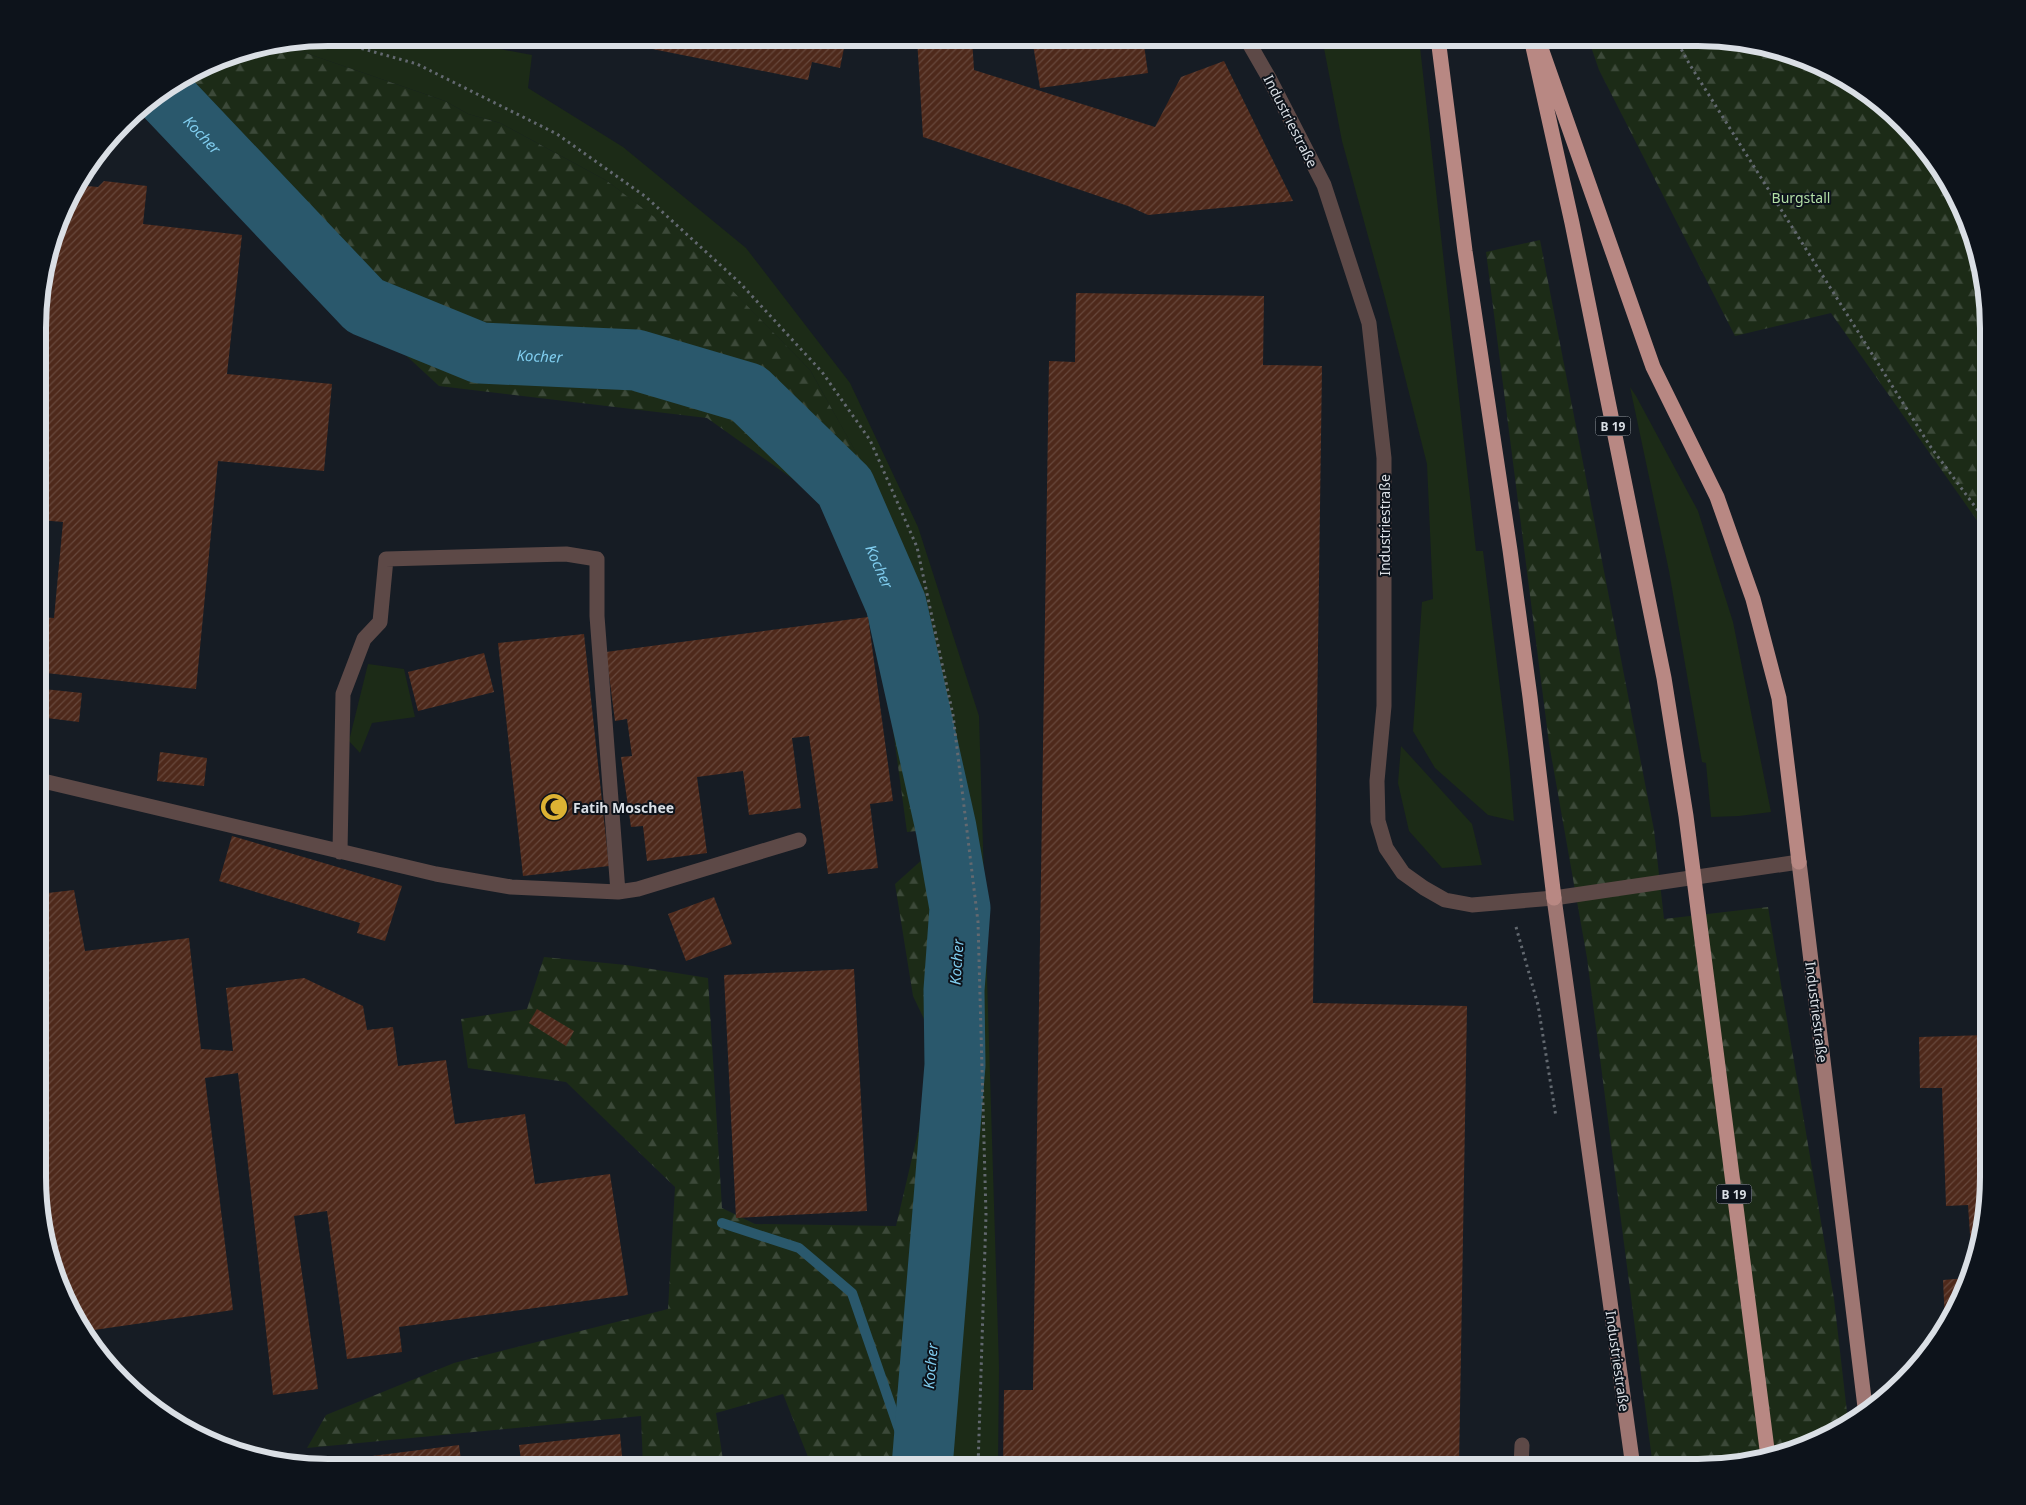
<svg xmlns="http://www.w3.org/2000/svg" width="2026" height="1505" viewBox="0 0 2026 1505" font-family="'Noto Sans',sans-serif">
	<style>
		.green { fill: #1c2b17 }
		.forest { fill: url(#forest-firs) }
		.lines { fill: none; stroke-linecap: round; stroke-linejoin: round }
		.stream { stroke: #2a586c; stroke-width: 10 }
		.river { stroke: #2a586c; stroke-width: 61 }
		.building { fill: url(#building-hatch) }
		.path { stroke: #636970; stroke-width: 3; stroke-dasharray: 2.5 4; stroke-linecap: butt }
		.minor { stroke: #5d4947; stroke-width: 15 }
		.major { stroke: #9e7672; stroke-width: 15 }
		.highway { stroke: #b88883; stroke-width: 15 }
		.labels { text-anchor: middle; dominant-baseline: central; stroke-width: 4; stroke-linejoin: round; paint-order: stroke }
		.shield { fill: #0d131b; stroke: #9ca2a8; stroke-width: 1 }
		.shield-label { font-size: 12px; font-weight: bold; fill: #dadfe5 }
		.street-label { font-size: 14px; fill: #dadfe5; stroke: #0d131b }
		.park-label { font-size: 14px; fill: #b3dfa6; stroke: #0d131b }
		.poi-label { font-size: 14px; font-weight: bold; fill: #dadfe5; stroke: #0d131b; text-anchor: start }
		.water-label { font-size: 15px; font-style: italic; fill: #80cdef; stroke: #0d131b }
		.rim { fill: none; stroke: #dadfe5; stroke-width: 6 }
	</style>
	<defs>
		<pattern id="forest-firs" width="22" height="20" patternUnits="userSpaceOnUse" patternTransform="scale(1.25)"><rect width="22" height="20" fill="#1c2b17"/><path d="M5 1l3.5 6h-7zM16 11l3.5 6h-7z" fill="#3c4939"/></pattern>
		<pattern id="building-hatch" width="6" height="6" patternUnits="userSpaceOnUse" patternTransform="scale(1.25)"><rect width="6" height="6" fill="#4e291b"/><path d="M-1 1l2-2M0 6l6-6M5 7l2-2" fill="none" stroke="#67483c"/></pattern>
	</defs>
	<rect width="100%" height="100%" fill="#161c24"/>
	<path class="green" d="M329,38h111l92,17 -4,33 95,59 123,101 104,135 68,144 61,189 20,651 -1,100h-49l3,-101 14,-136 3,-325 -15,-78 -75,-333 -69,-124 -131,-133 -72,-56 -107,-58 -32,-9 -23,-13 -157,-54 -9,-1z
		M1322,38h97l57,513h7l26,210 5,60 -26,-6 -53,-47 -22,-37 9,-129 11,-3 -6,-135 -42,-166 -43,-157z
		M1630,387l6,9 62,115 35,111 38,190 -32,4 -28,1 -5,-54 -4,-1 -33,-191z
		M368,664l36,5 11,48 -43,6 -12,30 -11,-12z
		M1401,746l71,78 10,41 -40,3 -33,-37 -11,-48z"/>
	<path class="forest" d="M1588,38h128l92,22 81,50 70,90 20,54 9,74v208l-157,-223 -96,23 -136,-266z
		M279,46l9,1 157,54 23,13 32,9 107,58 72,55 131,134 70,125 74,332 -47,5 -41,-301 -159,-113 -268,-32 -275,-255 -19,-26 90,-52z
		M1540,240l114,590 10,89 104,-12 66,392 14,122 -22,17 -72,24 -57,5h-44l-66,-509 -38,-215 -63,-491z
		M954,831l15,74 -3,325 -14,136 -3,101h-137l-29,-73 -67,19 8,54h-81l-2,-51 -334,32 19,-33 128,-52 214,-54 7,-122 -109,-105 -98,-14 -7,-49 66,-10 17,-52 82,8 82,13 14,230 33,16 141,2 42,-178 -25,-52 -18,-112z"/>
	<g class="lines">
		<path class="stream" d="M722,1223l77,25 53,45 60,174"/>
		<path class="river" id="s1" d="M164,94l201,212 115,47 156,7 112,33 97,94 51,117 50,224 14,80 -6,82 1,75 -33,402"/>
	</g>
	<path class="building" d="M597,38h249l-6,30 -28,-6 -4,18z
		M917,38h55l2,32 181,57 26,-50 43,-16 69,140 -145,14 -20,-9 -205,-69z
		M1032,38h111l5,35 -108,15z
		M104,181l43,5 -4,38 99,11 -15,139 105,10 -8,87 -106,-10 -22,228 -150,-16 -2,16 38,4 -3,29 -40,-5v-100l15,1 9,-96 -23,-2v-130l3,-31h-3v-69l36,-105 22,2z
		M1076,293l188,3 -1,69 59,1 -9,637 154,3 -8,461h-456l1,-77h29l16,-1029 26,1z
		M868,617l25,184 -23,3 8,64 -50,6 -19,-138 -17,2 9,70 -52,7 -6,-44 -46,6 10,76 -60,8 -4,-35 -12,1 -10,-70 11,-1 -5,-37 -12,2 -9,-69z
		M584,634l25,232 -86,10 -25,-233z
		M484,653l10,39 -76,19 -10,-39z
		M160,752l47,6 -3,28 -47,-5z
		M232,836l170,50 -17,55 -28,-8 3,-10 -141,-42z
		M74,890l11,61 104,-13 12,111 32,2 -7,-63 78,-10 59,28 4,24 26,-3 5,39 48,-6 9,64 70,-10 10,70 75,-10 18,121 -229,32 3,25 -55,7 -20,-148 -33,5 24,173 -45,6 -35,-322 -33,5 28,232 -146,21 -19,-26 -30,-109 1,-302z
		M714,897l18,47 -46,17 -18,-47z
		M854,969l13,242 -131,7 -12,-243z
		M537,1009l37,22 -8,15 -37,-23z
		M1988,1035v161l-16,68 -4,-59 -22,1 -4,-118h-22l-1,-51z
		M1968,1278l-2,10 -21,34 -2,-42z
		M620,1434l3,33h-101l-3,-22z
		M459,1445l3,22h-152l-9,-2z"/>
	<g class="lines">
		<path class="path" d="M324,38l93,26 140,70 89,63 94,86 82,89 48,68 47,107 36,168 25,207 8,293 -8,252
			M1675,38l15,27 240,381 58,78
			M1516,927l22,78 18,112"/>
		<path class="minor" d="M1246,38l23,40 55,107 45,138 15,135v248l-7,75 1,40 8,27 17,25 21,15 21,12 27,5 82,-7 245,-36
			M39,780l397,94 75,13 107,5 20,-3 161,-49
			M340,852l3,-158 21,-55 16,-17 6,-63 180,-5 31,5v57l21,276
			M1521,1467l1,-22"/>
		<path class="major" d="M1799,862l66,545
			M1554,898l79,569"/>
		<path class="highway" d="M1438,38l27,213 45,299 20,147 24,201
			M1531,38l41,185 92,455 22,138 82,641
			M1542,51l111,316 64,130 36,102 26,99 20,164"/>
	</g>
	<defs>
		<symbol id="mosque-disc" viewBox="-11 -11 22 22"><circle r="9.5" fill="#dcb233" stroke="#0d131b"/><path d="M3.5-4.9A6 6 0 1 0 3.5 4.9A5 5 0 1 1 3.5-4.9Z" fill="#111"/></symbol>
	</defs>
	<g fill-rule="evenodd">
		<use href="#mosque-disc" x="538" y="791" width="32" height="32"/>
	</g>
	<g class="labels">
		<g class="shield">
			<rect x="1595.5" y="416.5" width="35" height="19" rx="4"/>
			<rect x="1716.5" y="1184.5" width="35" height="19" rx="4"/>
		</g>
		<g class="shield-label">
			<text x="1613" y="426">B 19</text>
			<text x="1734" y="1194">B 19</text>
		</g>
		<g class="street-label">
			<text transform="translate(1291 121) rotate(63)">Industriestraße</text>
			<text transform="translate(1384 525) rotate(-90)">Industriestraße</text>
			<text transform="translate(1817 1012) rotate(83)">Industriestraße</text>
			<text transform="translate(1618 1361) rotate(82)">Industriestraße</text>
		</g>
		<g class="park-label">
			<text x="1801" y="197">Burgstall</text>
		</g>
		<g class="poi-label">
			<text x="573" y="807">Fatih Moschee</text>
		</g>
		<g class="water-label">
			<text stroke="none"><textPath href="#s1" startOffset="56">Kocher</textPath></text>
			<text stroke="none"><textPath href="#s1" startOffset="476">Kocher</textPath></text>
			<text stroke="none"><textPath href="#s1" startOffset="911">Kocher</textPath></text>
			<text transform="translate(956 962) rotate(-86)">Kocher</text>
			<text transform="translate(930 1366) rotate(-85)">Kocher</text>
		</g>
	</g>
	<path d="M0 0H2026V1505H0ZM328 46H1698A282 282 0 0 1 1980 328V1177A282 282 0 0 1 1698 1459H328A282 282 0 0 1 46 1177V328A282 282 0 0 1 328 46Z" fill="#0d131b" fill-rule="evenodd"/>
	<path class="rim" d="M328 46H1698A282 282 0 0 1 1980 328V1177A282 282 0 0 1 1698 1459H328A282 282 0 0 1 46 1177V328A282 282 0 0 1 328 46Z"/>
</svg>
